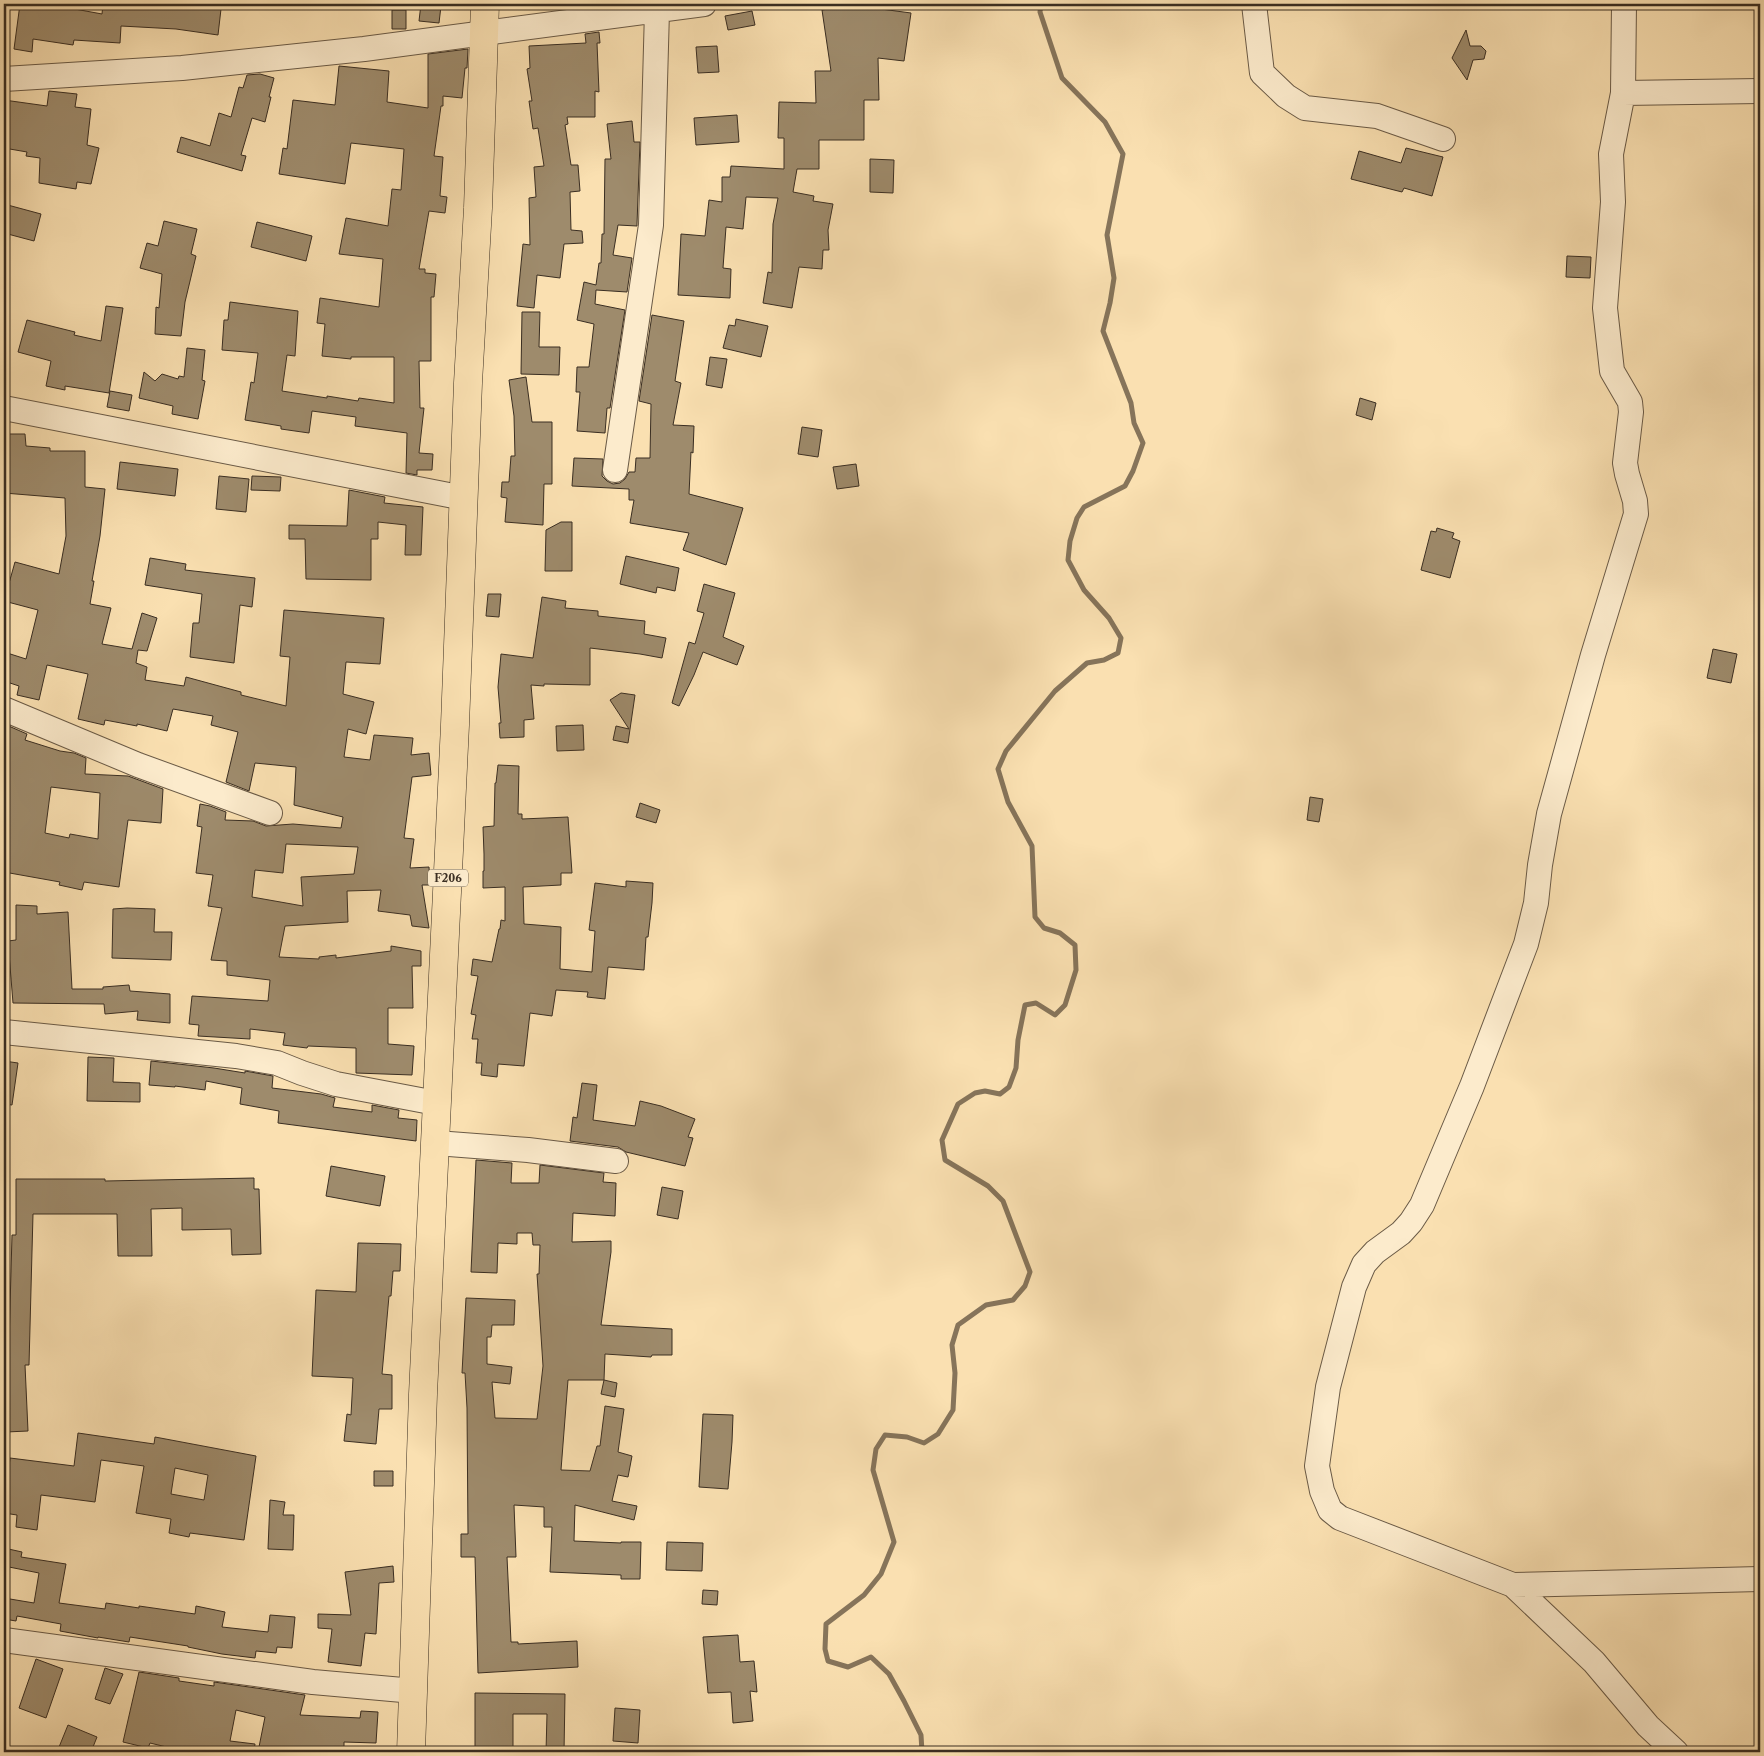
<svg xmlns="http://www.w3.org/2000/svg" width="1764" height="1756" viewBox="0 0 1764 1756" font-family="'Libre Caslon Text',serif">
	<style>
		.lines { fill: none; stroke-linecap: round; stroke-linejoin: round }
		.stream { stroke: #86745a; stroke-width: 5 }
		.building { fill: #9e8b6c; stroke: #3a2e22; fill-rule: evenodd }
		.minor-casing { stroke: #6a5a46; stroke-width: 26 }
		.major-casing { stroke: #3a2e22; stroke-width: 29 }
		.minor { stroke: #fcebcc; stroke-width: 24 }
		.major { stroke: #fae0b1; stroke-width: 28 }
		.labels { text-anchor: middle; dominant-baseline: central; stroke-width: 4.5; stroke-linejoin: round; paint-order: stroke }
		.shield { fill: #fcebcc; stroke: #746755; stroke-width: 1 }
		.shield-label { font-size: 11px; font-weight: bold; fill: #3a2e22 }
	</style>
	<rect width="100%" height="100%" fill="#fae0b1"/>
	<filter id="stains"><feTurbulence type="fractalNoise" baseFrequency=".004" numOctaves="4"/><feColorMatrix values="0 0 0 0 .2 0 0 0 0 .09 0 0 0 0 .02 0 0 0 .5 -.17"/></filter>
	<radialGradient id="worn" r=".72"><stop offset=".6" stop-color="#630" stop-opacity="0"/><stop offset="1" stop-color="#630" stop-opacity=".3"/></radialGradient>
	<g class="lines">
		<path class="stream" d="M922,1752l-1,-17 -17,-34 -15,-27 -18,-17 -23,10 -20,-6 -3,-12 1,-25 38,-29 17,-21 13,-32 -21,-72 3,-21 9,-14 22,2 17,6 14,-9 15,-24 2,-37 -3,-28 6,-20 28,-20 27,-5 12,-14 5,-14 -27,-71 -15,-15 -43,-26 -3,-20 16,-36 17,-11 10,-2 15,3 9,-7 7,-19 2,-28 7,-35 11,-2 19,12 10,-10 11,-35 -1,-25 -15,-12 -16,-5 -9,-11 -3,-71 -24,-44 -10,-33 8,-18 49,-60 32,-28 17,-3 14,-7 3,-15 -12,-20 -25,-28 -16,-30 2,-19 7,-23 7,-11 41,-21 8,-15 10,-28 -9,-20 -3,-20 -28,-72 7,-28 4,-25 -7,-43 16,-81 -18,-32 -43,-44 -22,-66 1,-8"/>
	</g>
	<path class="building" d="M20,4h33v1l49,9 1,-10h106v3l12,2 -3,26 -42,-6 -55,-3 -1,17 -46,-3 -1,5 -40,-6 -1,13 -18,-3z
		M421,4h18v2h2l-2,17 -20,-2z
		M858,4h22l1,5 30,4 -7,48 -26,-3 1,42h-15v40h-45v29h-22l-4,23 21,4 -1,5 20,3 -5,26 1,20h-6l-1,19 -23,-2 -7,41 -29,-5 5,-31 4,1 1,-49 5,-26 -32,-1 -3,32 -17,-2 -3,41 8,1 -1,29 -52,-3 3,-61 24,2 4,-36 13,2v-25h8l1,-11 53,3v-31h-6l1,-36 37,1 -1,-32h16l-9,-61z
		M392,10h14v19h-14z
		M752,11l3,14 -27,5 -3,-14z
		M1466,30l4,16h11l5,5 -2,8 -11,1 -6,20 -15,-22z
		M599,32l1,11h-3l2,49 -4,-1v26h-28l1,7 -3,1 6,40h7l2,26 -10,1 1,38 11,1 1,12 -19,1 -4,34 -23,-3 -3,33 -17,-2 6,-62 7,1 -1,-47 7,-1 -2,-30 10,-1 -6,-38 -5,1 -4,-28h3l-5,-32 3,-1 -1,-22 57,-3 -1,-9z
		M717,46l2,26 -21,1 -2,-26z
		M468,49l-1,19h-2l-3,30 -19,-2v10h-2l-7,50 9,1 -3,39 7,1 -2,16 -16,-2 -10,58h6v4l11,1 -2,23h-3v64h-12l1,47h4l-5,45 14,1 -1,16h-15v5l-11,-2 1,-40 -52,-7 1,-9 -44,-6 -3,22 -28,-4v-3l-36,-6 6,-38 3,1 4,-30 -36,-3 2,-30h4l2,-18 68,9 -3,45 -8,-1 -5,36 45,7v-2l31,5 1,-3 35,5v-46h-43v2l-29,-3 3,-32 -8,-1 3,-25 59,9 4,-48 -44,-5 7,-36 42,8 4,-37 9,1 3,-41 -53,-6 -6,41 -66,-10 4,-26 4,1 6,-49 42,5 4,-39 50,5 -2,31 41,6v-54z
		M260,74l14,4 -5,19h2l-6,25 -13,-4 -11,37 5,1 -4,15 -65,-19 4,-15 29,9 9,-33 12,4 8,-30 4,1 4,-13z
		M49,91l28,3 -2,13 16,2 -4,36 12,3 -8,36 -14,-2 -1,7 -37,-6 1,-25 -14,-2 1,-4 -23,-4v-48l43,6z
		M737,115l2,27 -43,3 -2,-27z
		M632,121l2,21h6l-3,82v2l-19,-1 -5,30 19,3 -5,34 -31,-2 -1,14 30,6 -15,98h-3l-2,25 -28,-2 3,-39h-4l1,-25h12l5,-43 -17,-4 7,-38 12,3 3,-22h2l1,-29h2l1,-75h6l-4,-35z
		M1406,148l37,9 -11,39 -28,-8 -2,4 -51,-13 8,-28 42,12z
		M870,159l24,1 -1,33 -23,-1z
		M4,204l37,10 -7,27 -30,-8z
		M164,221l33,8 -6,25 5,2 -11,46 -4,34 -26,-2 1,-27 3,1 3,-34 -22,-6 7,-25 11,3z
		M257,222l55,14 -6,25 -55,-14z
		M1567,256l24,1 -1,21 -24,-1z
		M106,306l17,2 -14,85 -44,-7v4l-19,-4 5,-25 -33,-9 9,-32 48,12 -1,3 27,6z
		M522,312h18l-1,35h21l-1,28 -38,-1z
		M652,315l32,6 -9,60 6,2 -8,42 21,1 -1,27 -2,-1 -2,42 54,14 -17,57 -43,-15 6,-17 -59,-10 4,-23h-5v-11l-57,-3 2,-28 29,1 -1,17 5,5 6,3 7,-1 5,-4 4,-7h6l1,-14h14l1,-54 -12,-3z
		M736,319l32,7 -7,31 -38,-9 6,-23 6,1z
		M187,348l18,2 -3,30 3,1 -7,38 -26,-5 1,-8 -34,-8 5,-26 11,9 7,-7 16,5 1,-3 5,1z
		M710,357l17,2 -5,29 -16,-3z
		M526,377l6,45h20v62h-8l-1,41 -38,-3 2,-24 -6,-1 1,-15h7l2,-26h4l-1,-40 -5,-36z
		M110,391l22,4 -3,16 -22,-4z
		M1360,398l16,5 -4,17 -16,-5z
		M802,427l20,3 -4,27 -20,-3z
		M8,434h17l1,12 24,2v3h35v36l20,2 -5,47 -8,45h2l-4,23 21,4 -9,36 30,5 10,-36 15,5 -10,33 -9,-1 -2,13 11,4 -2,13 39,6 2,-9 55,15v3l45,11 4,-49 -10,-1 4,-46 100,8 -4,46 -34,-2 -3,32 31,8 -8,32 -18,-5 -4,28 26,3 4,-25 39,3 -2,17 18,-2 2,22 -19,2 -8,61 10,1 -4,29 19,-1 1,18h-8l7,43 -17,-2 -2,-11 -32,-4 3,-21 -34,1 1,31 -63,4 -6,31 40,2v-2l17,-2v3l55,-7v-5l30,5v15h-9l1,42h-25v36l26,2 -2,29 -56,-2v-25l-48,-2 -1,2 -24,-3 2,-12 -35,-4v10l-52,-3 1,-11 -10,-1 3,-28 76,5 2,-21 -43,-5v-14l-16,-1 11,-52 -14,-2 5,-31 -17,-2 6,-46 -5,-1 3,-22 10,2 16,6 -1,8 28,1 13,5 27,-2 48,4 2,-11 -49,-12 2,-38 -41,-4 -6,28 -23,-9 12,-50 -27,-7 2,-9 -40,-7 -6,22 -30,-7v2l-32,-6 -1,5 -26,-6 10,-45 -41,-9 -8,35 -22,-5 2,-9 -15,-5v-29l22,7 12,-49 -34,-9 11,-39 44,12 7,-38 -1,-38 -61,-5v-32zM286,844l72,3 -4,27 -53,3 2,29 -51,-9 3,-27 28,3z
		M120,462l58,7 -3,27 -58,-7z
		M856,464l3,22 -22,3 -4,-22z
		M219,476l30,3 -3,33 -30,-3z
		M252,476l29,1 -1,14 -29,-1z
		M349,490l36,7 -1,6 39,4 -2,48h-16l1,-30 -28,-3v17h-7v41l-65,-1 -1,-40h-16v-14l58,1z
		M561,522h11v49h-27l1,-41z
		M1437,528l17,5 -2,5 8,3 -10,37 -29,-8 10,-39 5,1z
		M626,556l53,12 -4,23 -18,-4 -1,6 -36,-9z
		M150,558l36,6 -1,6 70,8 -3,29 -12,-2 -6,58 -44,-6 3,-34h6l3,-29 -57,-9z
		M704,584l31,9 -12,44 21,9 -7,19 -34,-13 -9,23 -15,31 -7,-3 17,-61 6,2 9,-31 -7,-2z
		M488,594h13l-2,23 -13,-1z
		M542,597l24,4 -1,7 33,3v5l47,5 -1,13 22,4 -4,20 -22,-4 -50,-6v37l-46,-1v2l-13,-1 3,34 -10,1v17l-24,1 -1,-15h2l-3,-36 3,-33 32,4z
		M1713,649l24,5 -6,29 -24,-5z
		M621,693l14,2 -7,48 -15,-3 3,-14 13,3 -19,-29z
		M4,724l23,10 -2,6 35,11 14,2 12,5 -1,16 43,2 35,13 -2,34 -33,-3 -9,67 -35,-5 -2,8 -23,-5 1,-3 -56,-10zM51,787l49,6 -2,46 -28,-5 -1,4 -24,-5z
		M583,725l1,25 -27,1 -1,-25z
		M498,765l21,1 -1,48h4v5l46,-2 4,56h-11v12l-38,2 1,37 37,3 -1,42 32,3 3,-41 -6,-1 6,-47 31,4v-6l27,2 -1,20 -4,34h-2l-2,33 -36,-3 -3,32 -18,-2 1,-5 -32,-2 -4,26 -22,-3 -6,53 -26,-2 -1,13 -16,-2 1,-12h-6l2,-24h-6l4,-24 -5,-1 7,-38 -7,-1 2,-16 19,3 7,-33h1l1,-9 4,1v-34l-22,1v-17h1v-17l-1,-27 11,-1 1,-43h1z
		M1310,797l13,2 -4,23 -12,-2z
		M640,803l20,7 -4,13 -20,-6z
		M16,905l21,1v8l31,-2 4,77h31v-2l26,-2 1,6 40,3v29l-33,-3 1,-9 -33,3 -1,-10 -91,-1 -5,-62 8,-1z
		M127,908l28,1 -1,23h18l-1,28 -59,-2 1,-49z
		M88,1057l26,1 -1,24 27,1v19l-53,-1z
		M4,1061l14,2 -6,42 -8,-1z
		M151,1061l63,7 31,5v-2l28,5 -1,12 49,6 14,4 -2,9 39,5v-7l27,5 -1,8 19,2 -1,21 -138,-18 1,-12 -39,-7 2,-16 -36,-7 -1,9 -30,-4v1l-26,-2z
		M582,1083l15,2 -4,35 42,6 5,-25 21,5 34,13 -7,18 5,1 -8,28 -59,-14 -8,-5 -48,-6 3,-24 4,1z
		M476,1160l36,3 -1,20h28l1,-18 64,8 -1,9 13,1 -1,33 -42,-3 -1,29 39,-1v11l-10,73 71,4v26h-20l-1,2 -46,-3 -1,26 13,3 -2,14 -14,-3 3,-14h-36l-7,90 29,1 7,-25h3l5,-40 19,3 -6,43 14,4 -4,21 -10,-2 -6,26 25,5 -3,14 -59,-15 -1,36 47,2v-1h20l-1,37h-19v-4l-71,-3 2,-45h-8v-20l-30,-2 2,52h-9l4,85h7v2l59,-3 1,26 -100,6 -3,-116h-14v-23h7l-1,-126 -2,-35h-3l4,-75 49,2 -1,25h-22l-1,12h-4v27l25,3 -2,17 -18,-2 3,36 42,1 6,-53 -6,-92h2l1,-29h-7l-1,-12h-15v11l-19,-1 -1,30 -26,-1z
		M331,1166l54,10 -5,30 -54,-10z
		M254,1178v11h5l2,65 -29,1 -1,-26 -49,1v-22l-31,1 1,47h-34l-1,-42h-84l-4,151h-4l3,66 -22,1 -2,-51h4l4,-146h4v-56h89v2z
		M662,1187l21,4 -5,28 -21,-4z
		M358,1243l43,1 -1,27h-7l-2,25h-2l-7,78 10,1v34h-13l-3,35 -32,-3 3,-27 4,1 2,-37 -41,-2 4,-86 40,2z
		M703,1414l30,1 -1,27 -4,47 -29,-2z
		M78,1433l76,11 1,-7 101,19 -12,84 -54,-7 -1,4 -20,-4 2,-14 -35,-6 8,-47 -43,-6 -6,42 -54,-7 -4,35 -21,-3 1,-12 -13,-2 6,-55 64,8zM175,1468l33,7 -4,25 -33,-6z
		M374,1471h19v15h-19z
		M270,1500l15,2 -2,13h11l-1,35 -25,-1z
		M667,1542l36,1 -1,28 -36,-1z
		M4,1548l18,4 -1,5 45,7 -7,39 46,6 1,-6 33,5v-2l56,8 1,-8 29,6 -3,15 46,5 2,-17 25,2 -3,31 -15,-1 -1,6 -20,-2 -1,7 -33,-4 -34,-7v-1l-58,-9 -1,5 -31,-5v1l-38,-7 1,-7 -44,-8 -1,5 -12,-2v-21l30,5 5,-30 -35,-7z
		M393,1566l1,16 -15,1 -3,51 -11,-1 -4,33 -33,-4 4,-33 -14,-1v-14l33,1 -6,-43z
		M703,1590l15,1 -1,14 -15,-1z
		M738,1635l2,27 14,-1 3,31 -7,-1 3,30 -20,2 -2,-31 -23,1 -5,-56z
		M36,1659l27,10 -17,49 -27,-10z
		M105,1668l18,6 -13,30 -15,-5z
		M139,1672l40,6v3l35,5v-4l91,13 -5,20 60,3 1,-7 17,1 -2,31 -32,-1v8l-26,-1v2l-31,-3v4h-29l7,-35 -29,-7 -6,31 25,3 -1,8h-67l-37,-9 -2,5 -25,-6z
		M475,1693l90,1 -1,58h-18l1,-38h-34v38h-38z
		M615,1708l25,2 -2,33 -25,-2z
		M68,1725l29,12 -6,15h-34z"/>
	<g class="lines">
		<defs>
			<path id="minor" d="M1254,4l8,69 24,23 19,12 72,8 66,23
				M1624,4l-1,89 -12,61 2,48 -8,106 7,63 18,31 1,10 -6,51 2,11 8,27 1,13 -43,141 -44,159 -9,51 -4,38 -10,41 -54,142 -50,119 -11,17 -10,11 -26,19 -11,12 -10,23 -26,100 -11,79 5,25 8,19 10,8 173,67 81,77 54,64 28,26
				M4,79l178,-11 182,-19 340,-45
				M1623,93l137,-2
				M4,408l460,90
				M615,470l36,-245 6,-214
				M4,709l134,56 132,48
				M4,1032l232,24 41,7 25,10 34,11 100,19
				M436,1143l92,7 88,11
				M1513,1585l247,-6
				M4,1640l309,42 101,9"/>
			<path id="major" d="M411,1752l12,-358 32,-669 13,-342 10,-175 7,-204"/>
		</defs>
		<use href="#minor" class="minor-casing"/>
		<use href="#major" class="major-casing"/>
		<use href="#minor" class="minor"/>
		<use href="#major" class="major"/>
	</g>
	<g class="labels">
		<rect class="shield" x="428" y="869.5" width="40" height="17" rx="4"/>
		<g class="shield-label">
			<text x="448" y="878">F206</text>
		</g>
	</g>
	<rect width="1764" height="1756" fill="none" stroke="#fae0b1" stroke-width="20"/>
	<rect x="5" y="5" width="1754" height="1746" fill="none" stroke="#3a2e22" stroke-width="2.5"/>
	<rect x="10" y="10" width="1744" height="1736" fill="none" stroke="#3a2e22"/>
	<rect width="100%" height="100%" filter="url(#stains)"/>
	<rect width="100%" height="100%" fill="url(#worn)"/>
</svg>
